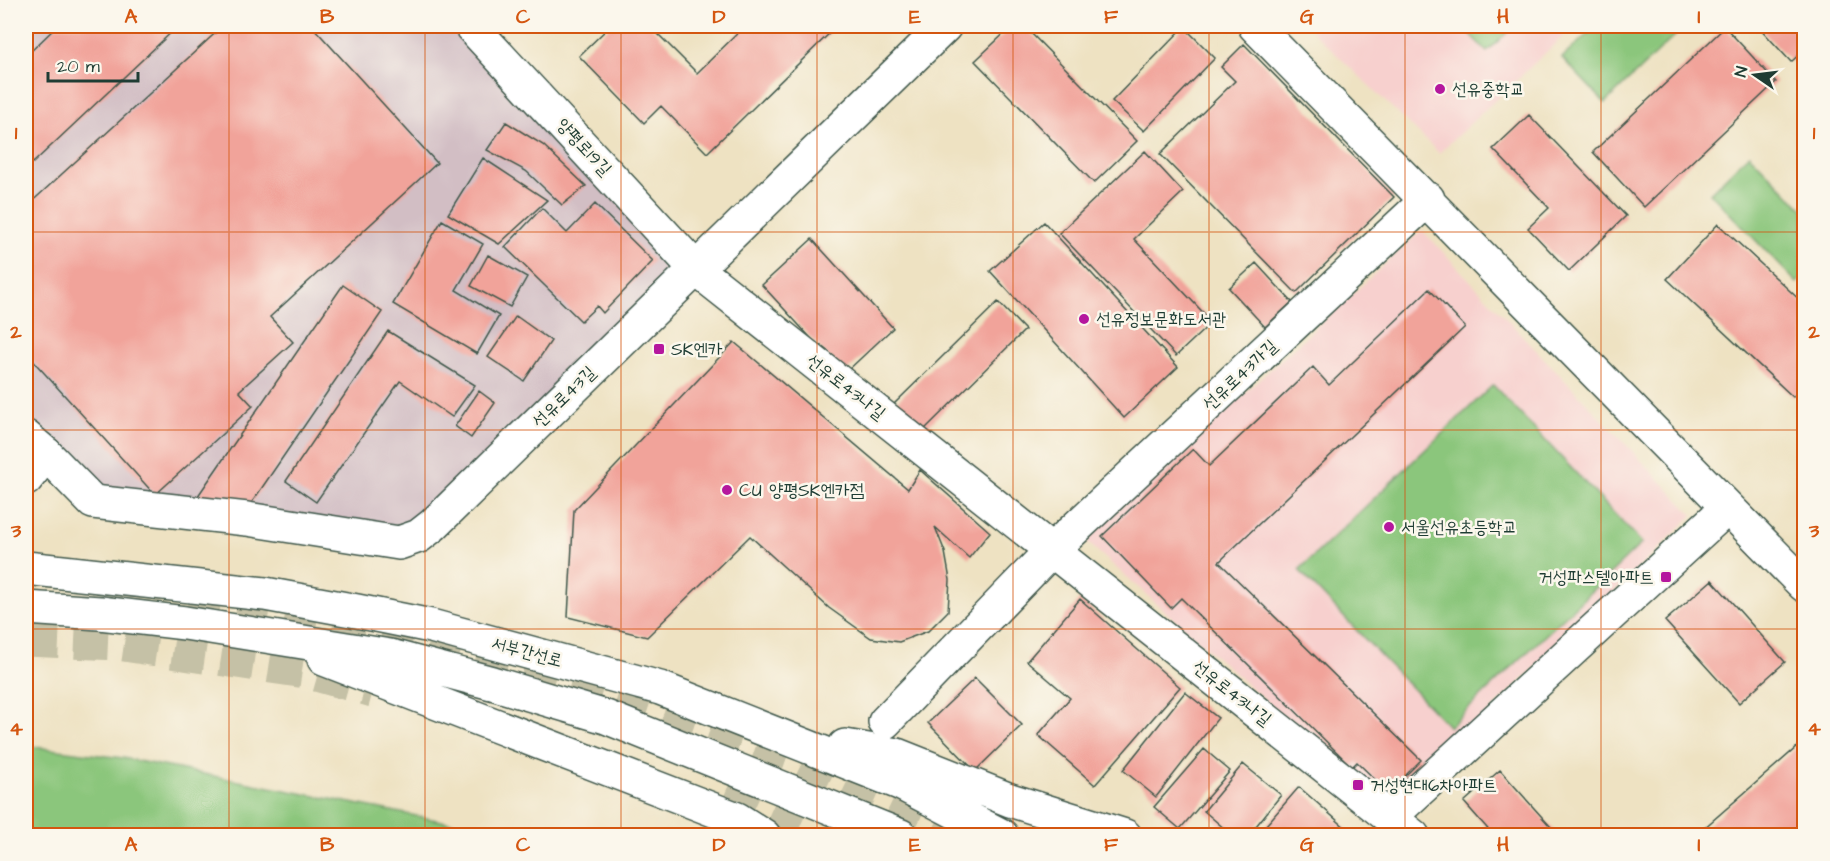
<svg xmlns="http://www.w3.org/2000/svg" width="1830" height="861" viewBox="0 0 1830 861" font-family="'Architects Daughter','Poor Story',sans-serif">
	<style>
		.built { fill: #f7d0ce }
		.industrial { fill: #d2bec4 }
		.green { fill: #8bc67b; stroke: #558258; stroke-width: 1.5 }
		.building { fill: #f1a39a }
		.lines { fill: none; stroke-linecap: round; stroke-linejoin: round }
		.highway-tunnel { stroke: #c5c1a6; stroke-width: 33; stroke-dasharray: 33 16; stroke-linecap: butt }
		.street-casing { stroke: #3e5649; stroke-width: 36 }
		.secondary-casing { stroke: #3e5649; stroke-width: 36 }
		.primary-casing { stroke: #3e5649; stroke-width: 36 }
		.street { stroke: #fff; stroke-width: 33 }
		.secondary { stroke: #fff; stroke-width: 33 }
		.primary { stroke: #fff; stroke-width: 33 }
		.grid { fill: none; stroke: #d45610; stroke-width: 1.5; stroke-opacity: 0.55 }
		.poi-dot { fill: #b5179e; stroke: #fbf7ec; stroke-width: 2 }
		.labels { text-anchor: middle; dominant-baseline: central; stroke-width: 5; stroke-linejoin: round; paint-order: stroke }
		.poi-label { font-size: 18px; fill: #1f3d34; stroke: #fbf7ec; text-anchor: start }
		.street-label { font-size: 18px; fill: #1f3d34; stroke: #fbf7ec }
		.neatline { fill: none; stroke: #d45610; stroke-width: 2 }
		.grid-label { font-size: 20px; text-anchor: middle; font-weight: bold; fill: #d45610 }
	</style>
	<rect width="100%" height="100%" fill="#fbf7ec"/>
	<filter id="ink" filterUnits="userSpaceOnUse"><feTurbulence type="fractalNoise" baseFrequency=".0167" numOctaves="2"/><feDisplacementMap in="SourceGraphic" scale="12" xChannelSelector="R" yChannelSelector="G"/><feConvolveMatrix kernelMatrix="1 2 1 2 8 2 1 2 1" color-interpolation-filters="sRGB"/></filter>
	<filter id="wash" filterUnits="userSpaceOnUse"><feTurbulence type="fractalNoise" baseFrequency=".008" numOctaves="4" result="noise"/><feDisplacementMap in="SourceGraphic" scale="24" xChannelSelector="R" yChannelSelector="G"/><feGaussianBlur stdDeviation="1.35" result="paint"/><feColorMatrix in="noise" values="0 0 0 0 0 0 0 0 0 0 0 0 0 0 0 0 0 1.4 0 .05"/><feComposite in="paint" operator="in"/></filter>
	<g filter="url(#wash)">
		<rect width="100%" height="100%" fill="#eee2c2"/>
		<path class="built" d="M1307,26h267l-135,127z
			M1422,230l271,285 -305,295 -303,-270z"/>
		<path class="industrial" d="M26,26h434l236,243 -277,267 -326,-34 -67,-65z"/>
		<path class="green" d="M1462,26h52l-27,26z
			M1596,26h87l1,1 -79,76 -43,-45z
			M1749,154l55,56v66l-7,7 -87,-90z
			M1493,385l149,158 -193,184 -150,-157z
			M26,746l97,12 359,71 14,6h-470z"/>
		<g id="blocks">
			<path class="building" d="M57,26h121l-145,137 -7,-8v-99z
				M223,26h89l125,137 -167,154 23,25 -54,49 14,15 -98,89 -129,-142v-146z
				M610,26h40l47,47 48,-47h92l-130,127 -46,-47 -17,17 -65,-67z
				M1012,26h12l113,115 -43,42 -119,-122z
				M1758,26h46v24l-13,12z
				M1184,27l31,31 -71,73 -32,-30z
				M1725,27l51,55 -132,125 -51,-55z
				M1244,44l150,153 -98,96 -136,-139 75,-73 -14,-14z
				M1529,115l97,101 -57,55 -41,-43 21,-20 -56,-59z
				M506,122l37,23 43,41 -24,19 -36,-34 -39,-21z
				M1145,151l38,41 -49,47 78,83 -36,34 -117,-123z
				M483,158l64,42 -48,44 -51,-30z
				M595,204l58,57 -50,52 -6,-7 -16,15 -76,-74 37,-39 25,25z
				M442,220l41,24 -27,46 43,26 -22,38 -84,-50z
				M1044,222l134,145 -54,51 -134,-147z
				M1718,224l86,80v81l-11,12 -126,-118z
				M812,239l81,89 -49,46 -82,-89z
				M488,255l39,22 -17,30 -39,-21z
				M1256,263l36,39 -27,25 -36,-39z
				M343,285l39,27 -138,202 -53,-8z
				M1429,289l36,38 -246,235 202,198 -25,25 -5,-6 -8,8 -26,-25 -5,5 -171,-169 -10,10 -69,-72 91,-87 16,17 104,-99 16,18z
				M998,302l27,28 -103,102 -28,-28z
				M516,316l35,25 -27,40 -36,-24z
				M388,331l87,54 -23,32 -52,-36 -84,121 -30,-21z
				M734,342l174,147 12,-19 70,62 -21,26 -34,-31 10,25 5,28 -2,31 -20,20 -29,11 -28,-4 -42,-30 -79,-72 -103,101 -79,-20 6,-107z
				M479,391l16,12 -24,35 -16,-12z
				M1712,580l73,82 -46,41 -74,-82z
				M1080,599l100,88 -85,98 -57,-50 32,-37 -43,-37z
				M975,678l47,47 -47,46 -47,-48z
				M1185,692l33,26 -62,79 -33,-27z
				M1804,741v86l-9,9h-100z
				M1204,749l26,22 -50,58 -26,-22z
				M1243,764l38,31 -33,41h-15l-29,-25z
				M1500,770l59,66h-65l-30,-34z
				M1299,787l49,43 -4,6h-80l-4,-4z"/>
		</g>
	</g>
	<g filter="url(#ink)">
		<use href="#blocks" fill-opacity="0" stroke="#3e5649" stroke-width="1.5"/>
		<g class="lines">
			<path class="highway-tunnel" d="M188,600l204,32 207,60 196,67 162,77
				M26,640l91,4 188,28 68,19
				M723,798l84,38"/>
			<defs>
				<path id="street" d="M471,26l225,243 717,567
					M1255,26l549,559
					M885,722l167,-172 376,-351
					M1390,817l337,-309"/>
				<path id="secondary" d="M26,437l20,17 47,48 154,17 152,24 20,-7 14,-11 512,-499"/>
				<path id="primary" d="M26,479l20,-25
					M26,568l239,26 92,17 74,15 229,62 242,96 100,52
					M26,608l74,5 85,10 205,33 102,27 114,34 295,119
					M324,659l413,160 27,17
					M845,746l52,9 113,45 115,36"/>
			</defs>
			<use href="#street" class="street-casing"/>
			<use href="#secondary" class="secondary-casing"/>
			<use href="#primary" class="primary-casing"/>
			<use href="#street" class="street"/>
			<use href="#secondary" class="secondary"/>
			<use href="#primary" class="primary"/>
		</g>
	</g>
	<path class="grid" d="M229,26v810M425,26v810M621,26v810M817,26v810M1013,26v810M1209,26v810M1405,26v810M1601,26v810M26,232h1778M26,430h1778M26,629h1778"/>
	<g class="poi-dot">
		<circle cx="1440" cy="89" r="6"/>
		<circle cx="1084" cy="319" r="6"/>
		<rect x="653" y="343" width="12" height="12" rx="3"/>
		<circle cx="727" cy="490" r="6"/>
		<circle cx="1389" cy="527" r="6"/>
		<rect x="1660" y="571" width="12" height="12" rx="3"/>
		<rect x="1352" y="779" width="12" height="12" rx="3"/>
	</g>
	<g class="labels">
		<g class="poi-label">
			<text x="1452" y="89">선유중학교</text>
			<text x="1096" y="319">선유정보문화도서관</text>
			<text x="671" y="349">SK엔카</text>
			<text x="739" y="490">CU 양평SK엔카점</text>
			<text x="1401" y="527">서울선유초등학교</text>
			<text x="1654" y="577" text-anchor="end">거성파스텔아파트</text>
			<text x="1370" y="785">거성현대6차아파트</text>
		</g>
		<g class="street-label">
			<text transform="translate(584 147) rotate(47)">양평로19길</text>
			<text transform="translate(1240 375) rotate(-43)">선유로43가길</text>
			<text transform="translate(846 387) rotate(38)">선유로43나길</text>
			<text transform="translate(564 397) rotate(-44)">선유로43길</text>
			<text transform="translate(527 652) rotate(15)">서부간선로</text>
			<text transform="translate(1232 693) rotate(38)">선유로43나길</text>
		</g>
	</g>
	<rect width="1830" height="861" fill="none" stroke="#fbf7ec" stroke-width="66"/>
	<g transform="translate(1755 75) rotate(284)" stroke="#fbf7ec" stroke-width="4.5" paint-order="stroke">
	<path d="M0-4.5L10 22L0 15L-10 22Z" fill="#1f3d34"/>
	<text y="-9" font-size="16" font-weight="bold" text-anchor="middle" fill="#1f3d34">N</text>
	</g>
	<path d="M48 72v9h90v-9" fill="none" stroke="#1f3d34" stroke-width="3"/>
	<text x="57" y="72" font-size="18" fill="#1f3d34" stroke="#fbf7ec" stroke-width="4.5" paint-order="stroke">20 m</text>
	<rect x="33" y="33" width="1764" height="795" class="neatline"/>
	<g class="grid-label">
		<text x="131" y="23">A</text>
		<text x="327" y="23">B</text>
		<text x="523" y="23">C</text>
		<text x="719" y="23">D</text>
		<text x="915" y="23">E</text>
		<text x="1111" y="23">F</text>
		<text x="1307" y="23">G</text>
		<text x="1503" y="23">H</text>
		<text x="1699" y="23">I</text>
		<text x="16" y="139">1</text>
		<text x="1814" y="139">1</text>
		<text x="16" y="338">2</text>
		<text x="1814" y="338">2</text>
		<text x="16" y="537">3</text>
		<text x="1814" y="537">3</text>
		<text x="16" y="735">4</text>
		<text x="1814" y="735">4</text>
		<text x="131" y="851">A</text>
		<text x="327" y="851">B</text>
		<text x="523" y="851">C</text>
		<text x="719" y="851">D</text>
		<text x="915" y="851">E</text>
		<text x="1111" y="851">F</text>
		<text x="1307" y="851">G</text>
		<text x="1503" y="851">H</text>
		<text x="1699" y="851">I</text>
	</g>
</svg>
